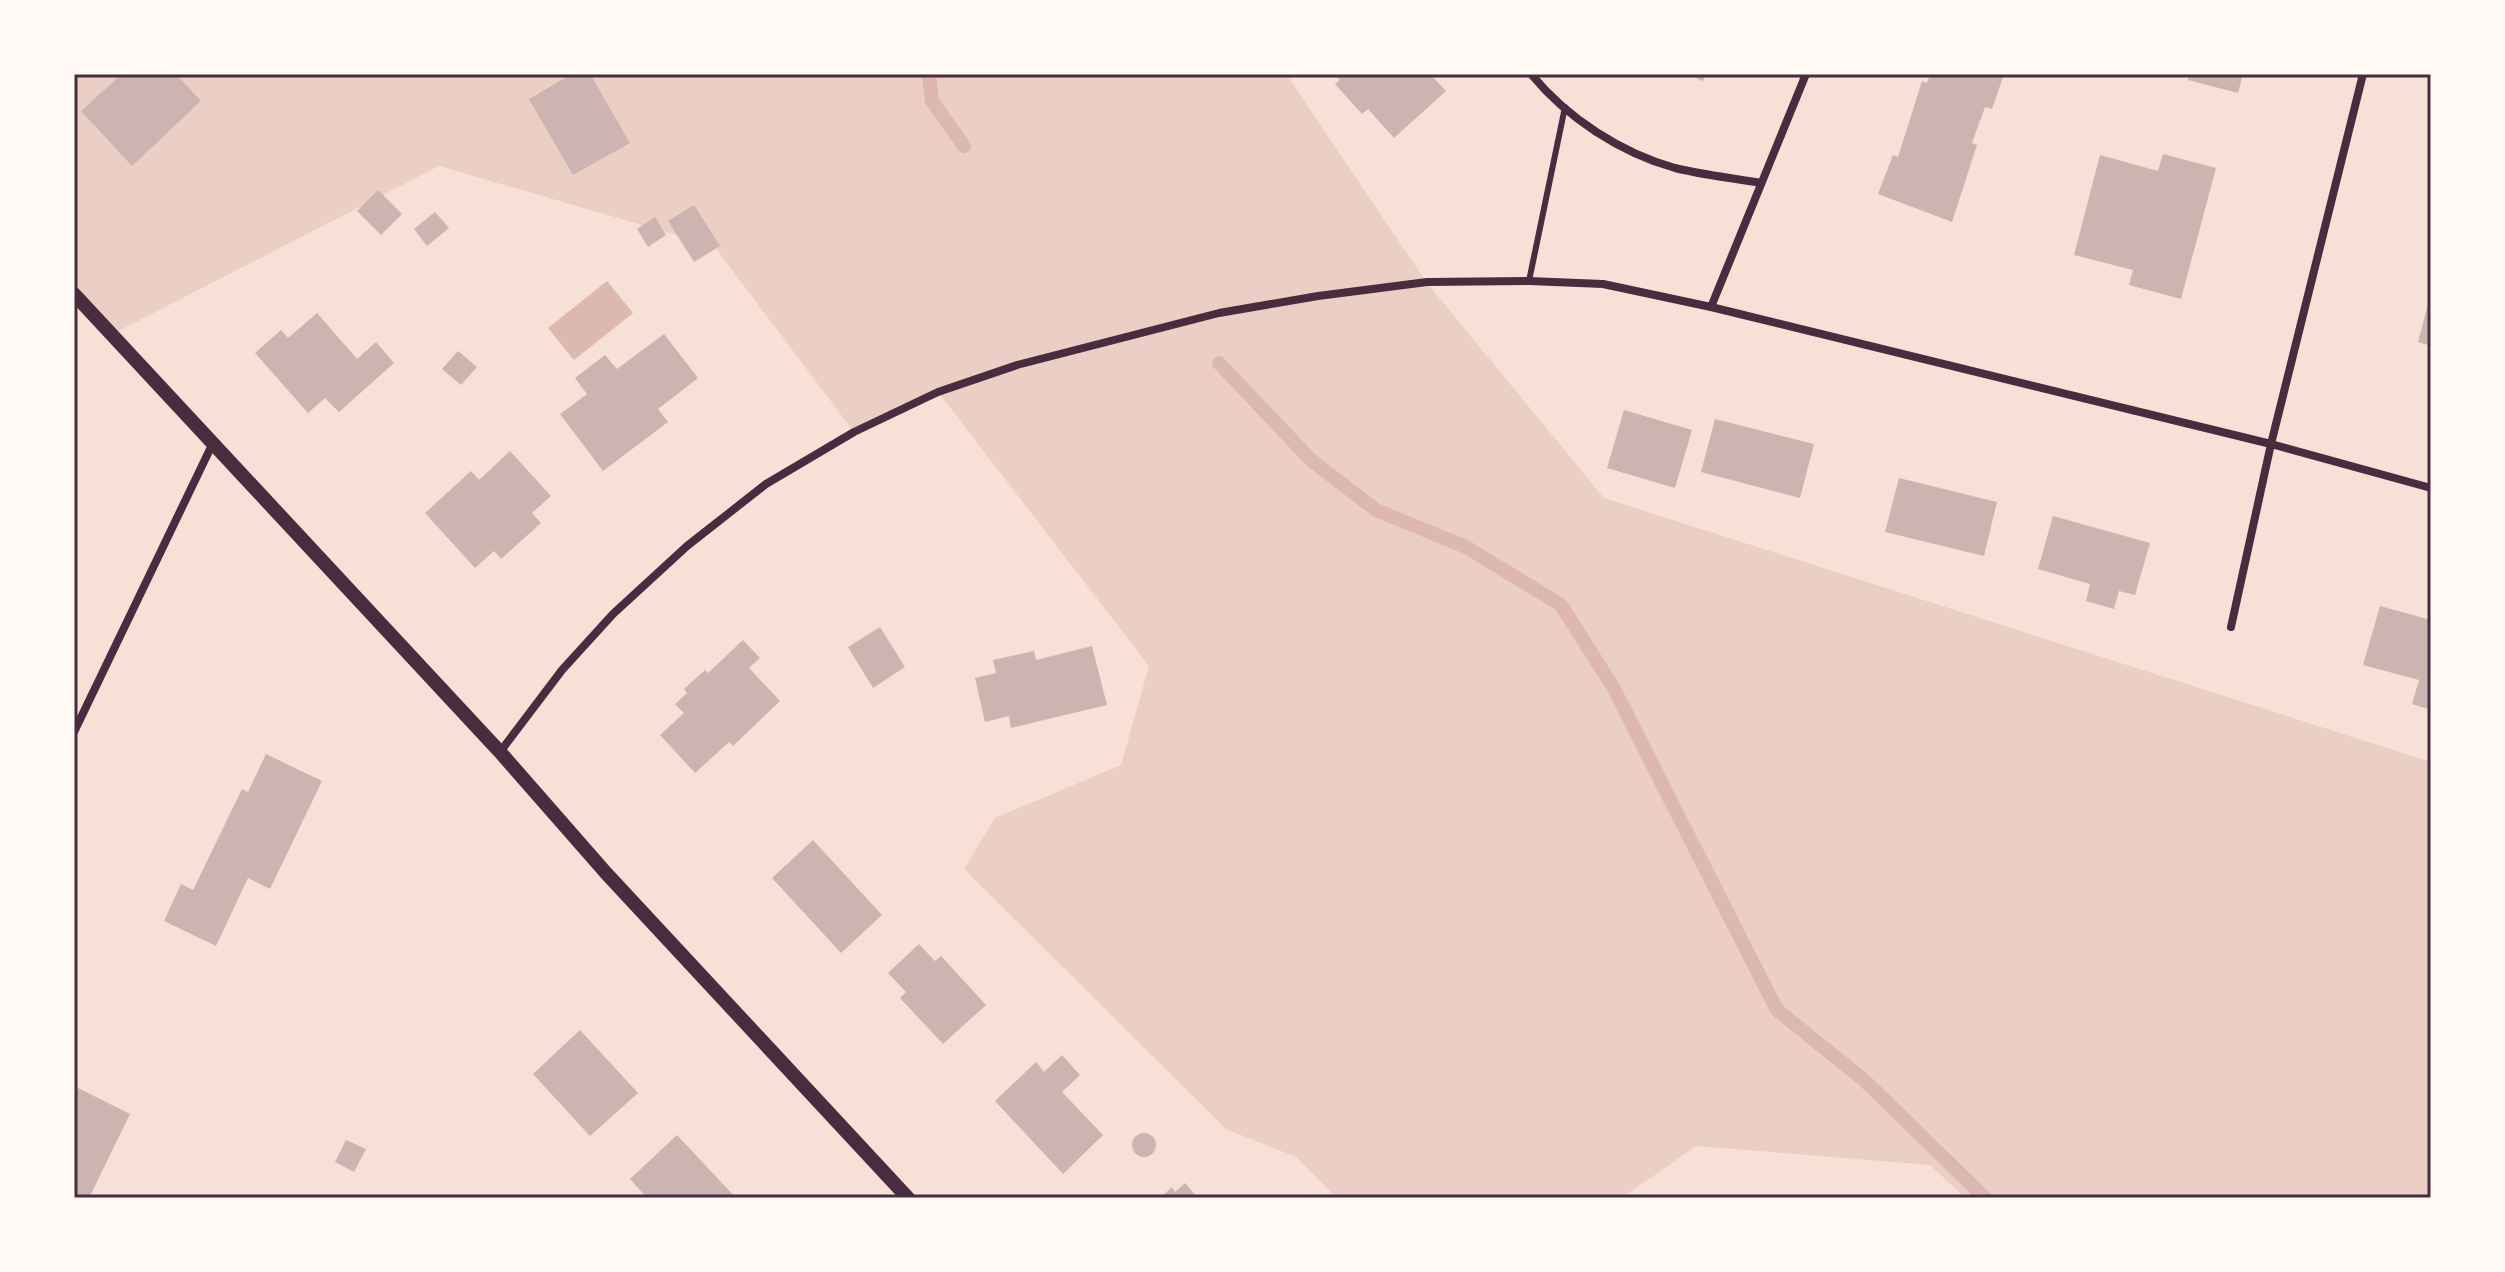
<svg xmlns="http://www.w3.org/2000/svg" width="2505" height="1272" viewBox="0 0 2505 1272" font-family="'Titillium Web',sans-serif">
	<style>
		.green { fill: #ebcfc5 }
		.water { fill: #dcb8b0 }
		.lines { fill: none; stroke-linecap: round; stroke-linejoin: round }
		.stream { stroke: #dcb8b0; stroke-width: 14 }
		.building { fill: #ccb4b1 }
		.service { stroke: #4a2c40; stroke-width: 6 }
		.minor { stroke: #4a2c40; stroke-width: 8 }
		.tertiary { stroke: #4a2c40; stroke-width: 14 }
		.neatline { fill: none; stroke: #4a2c40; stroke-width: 3 }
	</style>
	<rect width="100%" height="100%" fill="#f7e1d7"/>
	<path class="green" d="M74,74h1212l141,209 177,215 827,264v436h-466l-35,-33 -234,-19 -74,52h-285l-41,-41 -70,-28 -262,-260 31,-51 126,-53 28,-99 -211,-274 -84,40 -140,-186 -275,-80 -328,169 -37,-43z"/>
	<path class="water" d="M607,281l26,32 -59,47 -26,-32z"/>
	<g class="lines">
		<path class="stream" d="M929,74l3,27 32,45
			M1219,363l92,97 65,50 90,37 95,58 52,82 164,323 87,70 121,118"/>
	</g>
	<path class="building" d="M122,74h54l25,27 -69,65 -51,-55z
		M572,74h18l40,69 -57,32 -44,-76z
		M1334,74h96l16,17 -52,47 -26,-29 -6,5 -27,-30 5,-4z
		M1686,74h20l-3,7z
		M1930,74h74l-12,35 -7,-2 -13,36 5,2 -25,77 -74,-28 15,-39 5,2 24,-76 5,2z
		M2189,74h54l-5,19 -50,-13z
		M2163,154l53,14 -35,131 -52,-14 4,-15 -59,-15 26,-100 58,16z
		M378,190l24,24 -21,21 -24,-24z
		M694,205l26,41 -26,16 -26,-41z
		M435,212l14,16 -22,18 -13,-17z
		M655,217l11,18 -18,12 -11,-18z
		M2430,296h1v50l-13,-4z
		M317,313l40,46 19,-17 18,21 -55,49 -14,-14 -17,15 -53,-60 26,-23 7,8z
		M664,334l34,44 -40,31 10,13 -65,49 -43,-57 27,-20 -12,-16 30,-23 12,14z
		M458,351l19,16 -16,18 -19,-16z
		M1624,410l68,20 -17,58 -68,-20z
		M1715,419l99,25 -14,54 -99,-26z
		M510,451l41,45 -19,17 9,10 -40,36 -7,-8 -19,17 -50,-55 46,-42 8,9z
		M1899,478l98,24 -13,54 -99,-24z
		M2053,516l97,27 -15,52 -16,-4 -5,18 -28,-8 4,-17 -52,-15z
		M2380,606l51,14v90l-19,-6 7,-24 -56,-15z
		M880,627l25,40 -32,21 -25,-41z
		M743,640l17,18 -11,10 31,33 -47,45 -4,-4 -34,31 -35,-38 24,-22 -9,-9 12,-11 -3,-4 21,-19 3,3z
		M1092,646l15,59 -96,23 -2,-12 -24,6 -10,-44 21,-5 -3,-13 41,-9 2,9z
		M266,754l56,27 -52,108 -22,-11 -32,68 -52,-25 17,-37 12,6 49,-101 6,3z
		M813,840l69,75 -41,38 -69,-75z
		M919,944l16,17 6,-5 45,49 -43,39 -43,-46 6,-6 -18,-19z
		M580,1030l58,63 -48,43 -57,-62z
		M1062,1055l18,20 -18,17 41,43 -40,39 -68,-73 41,-39 8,10z
		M76,1087l54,27 -41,84 -15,-5v-101z
		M1132 1145a12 12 0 1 1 24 0a12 12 0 1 1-24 0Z
		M677,1135l59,63h-89l-17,-19z
		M346,1140l20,9 -12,23 -19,-10z
		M1185,1183l13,15h-38l12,-11 3,5z"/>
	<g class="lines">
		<path class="service" d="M1529,281l36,-174"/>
		<path class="minor" d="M1531,74c36,44 90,79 144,94 28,7 58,10 86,15
			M1711,307l95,-233
			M2231,627l40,-183 92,-370
			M74,732l138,-287
			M500,752l62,-82 51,-56 74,-68 79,-62 88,-52 84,-40 79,-27 202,-52 99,-17 109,-14 102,-1 74,3 108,23 560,137 160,44"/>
		<path class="tertiary" d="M74,294l426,458 106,121 302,325"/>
	</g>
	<rect width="2505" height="1272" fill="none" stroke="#fffaf5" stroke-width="152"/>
	<rect x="76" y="76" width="2353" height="1120" class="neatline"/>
</svg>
